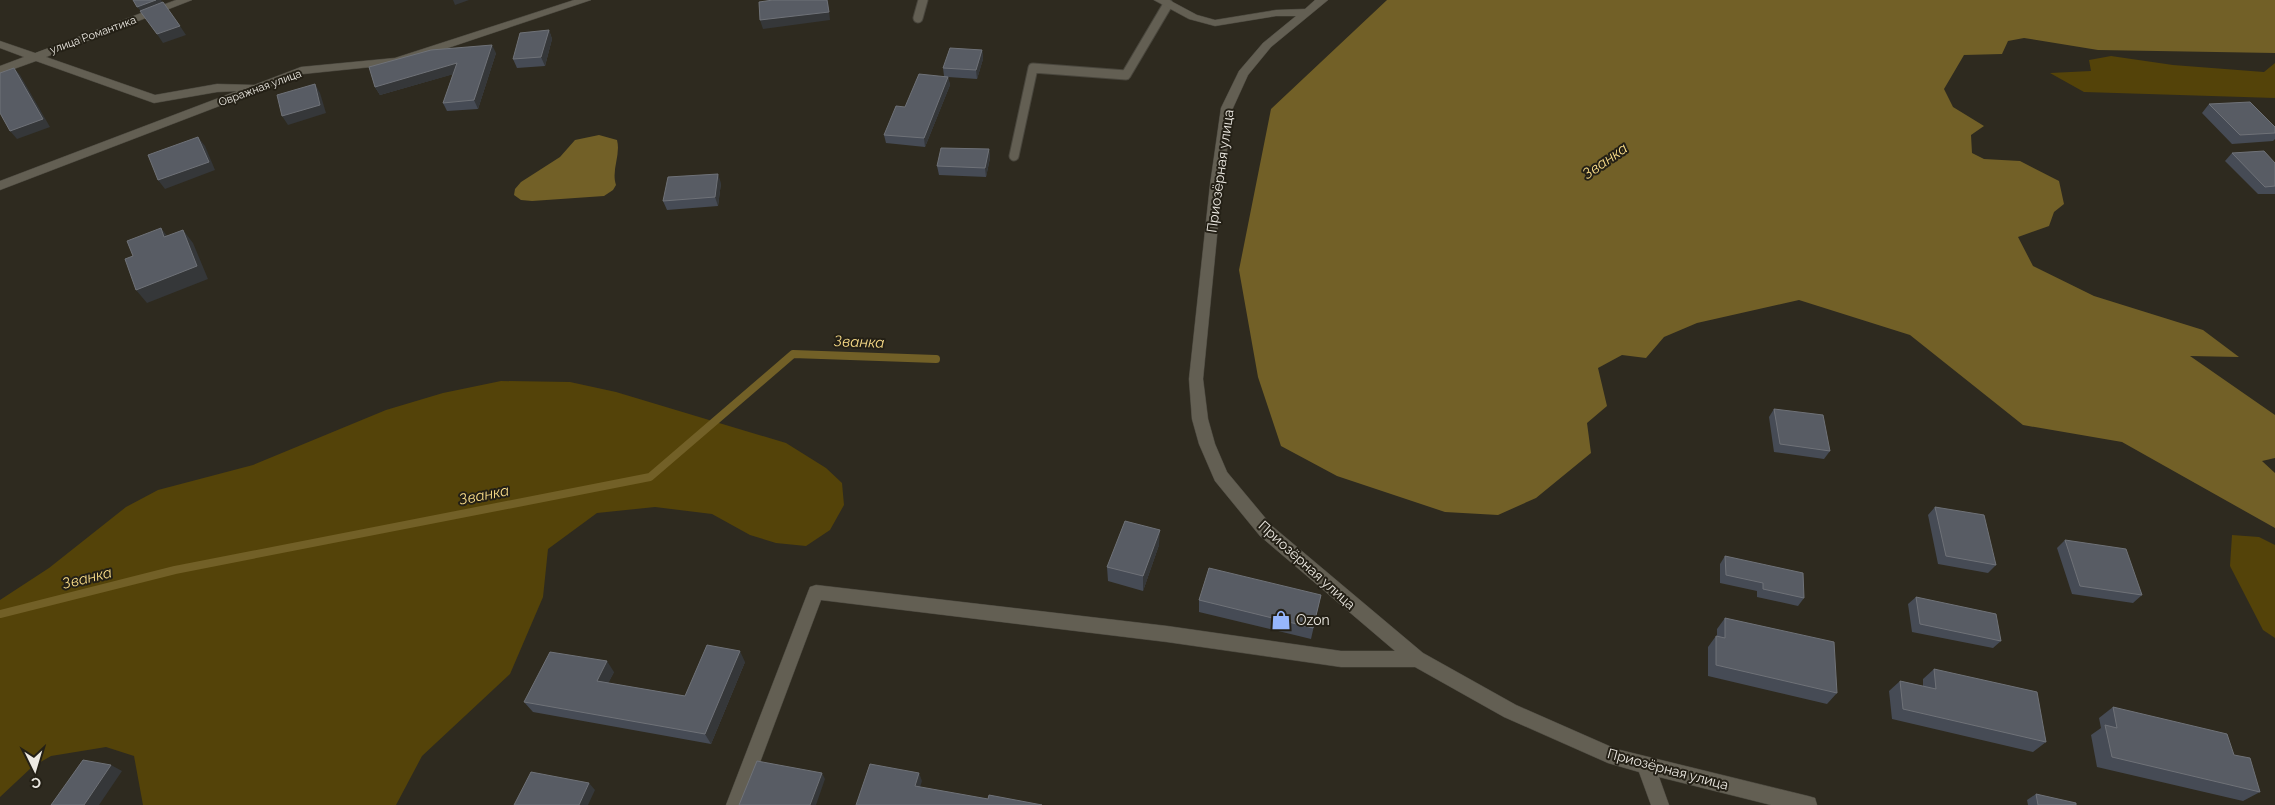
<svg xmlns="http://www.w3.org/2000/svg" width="2275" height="805" viewBox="0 0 2275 805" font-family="Raleway,sans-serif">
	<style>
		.green { fill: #544309 }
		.water { fill: #726027 }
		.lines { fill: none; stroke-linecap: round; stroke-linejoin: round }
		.stream { stroke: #726027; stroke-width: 8 }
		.lane-casing { stroke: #49463d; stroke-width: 11 }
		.street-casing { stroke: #49463d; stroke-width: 1 }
		.lane { stroke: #635f53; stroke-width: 9 }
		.street { fill: #635f53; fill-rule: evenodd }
		.wall { fill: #464b55 }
		.shaded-wall { fill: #353739 }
		.building { fill: #585c64; stroke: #6f7278 }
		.labels { text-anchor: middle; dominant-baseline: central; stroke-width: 4; stroke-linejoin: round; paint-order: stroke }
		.far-street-label { font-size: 11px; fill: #ece9e2; stroke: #242016 }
		.street-label { font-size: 14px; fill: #ece9e2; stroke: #242016 }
		.poi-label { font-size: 14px; fill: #ece9e2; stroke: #242016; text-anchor: start }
		.water-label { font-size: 15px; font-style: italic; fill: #f9dc88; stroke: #242016 }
	</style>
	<rect width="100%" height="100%" fill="#2e2a1f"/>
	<path class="green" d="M2111,56l62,9 91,7 11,-9v35l-191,-6 -34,-19 41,-2 -2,-11z
		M501,381l69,1 46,10 170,51 40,25 16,15 2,22 -14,25 -24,16 -30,-3 -26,-8 -38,-21 -57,-7 -58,6 -49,36 -5,48 -33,77 -88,82 -26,49h-253l-9,-49 -28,-9 -55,9 -19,11 -32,30v-197l49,-32 77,-61 32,-17 95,-25 133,-55 57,-17z
		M2232,535l27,2 16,8v93l-12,-8 -33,-64z"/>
	<path class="water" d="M1387,0h888v53l-177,-3 -74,-12 -16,3 -6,13 -38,1 -20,34 9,18 31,19 -13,9 1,18 12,6 36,2 39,20 5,23 -10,8 -5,14 -31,11 15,29 61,30 109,34 36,27 -49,-1 85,59v43l-13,3 13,12v55l-153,-86 -99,-17 -113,-90 -111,-35 -102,23 -33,14 -18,21 -24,-3 -24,13 9,38 -20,17 4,30 -55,45 -38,17 -53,-3 -108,-36 -56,-30 -23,-69 -19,-107 32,-161z
		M599,135l18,5c4,15 -6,30 -1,45l-3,5 -9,6 -72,5 -11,-1 -7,-5 1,-6 6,-7 39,-25 15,-17z"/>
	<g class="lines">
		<path class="stream" d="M0,614l175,-44 475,-93 143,-123 143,5"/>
		<defs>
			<path id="lane" d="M918,18l5,-18
				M1014,156l19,-88 93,7 42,-71"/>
			<path id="street" d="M176,0h16l-146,57 109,38 62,-11 37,1 47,-18 94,-9 179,-58h17l-191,64 -97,10 -303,116v-9l237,-90 -20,1 -63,11 -118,-42 -36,13v-8l24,-9 -24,-9v-7l35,12z
				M1154,0h15l28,15 18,5 61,-10 29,-1 10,-9h13l-57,47 -23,28 -15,33 -11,77 -19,194 5,40 7,25 12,28 45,54 151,127 93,52 100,44 192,47 7,2 2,7h-46l-112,-28 10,28h-18l-12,-33 -31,-9 -104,-46 -89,-50h-74l-174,-25 -346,-42 -77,205h-18l82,-213 2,-5 6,-2 351,41 174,25h54l-135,-115 -45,-55 -16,-37 -7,-25 -3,-40 21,-194 11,-77 18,-37 24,-28 33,-27h-20l-61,10 -26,-7z"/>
		</defs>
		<use href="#lane" class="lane-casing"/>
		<use href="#street" class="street-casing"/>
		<use href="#lane" class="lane"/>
		<use href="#street" class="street"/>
	</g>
	<path class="wall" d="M549,30l3,9 -7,27 -28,2 -4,-9z
		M982,50l1,9 -6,20 -29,-2 2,8 -25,62 -39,-4 -2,-8 21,-28 39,-31 -1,-8z
		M496,53l-18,56 -31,2 -4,-8 10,-29 -73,21 -5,-8z
		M2209,104l66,23v12l-2,2 -41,3 -30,-31z
		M989,149l1,9 -4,19 -47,-2 -2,-9z
		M2232,153l43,10v31h-17l-33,-33z
		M721,183l-3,23 -51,4 -4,-9z
		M1774,409l56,42 -6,8 -50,-7 -5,-35z
		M1935,507l61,58 -8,8 -50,-9 -10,-49z
		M2065,540l77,55 -9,8 -61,-9 -15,-46z
		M1159,545l-16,46 -35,-10 -1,-14z
		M1725,556l79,42 -6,8 -41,-9v-6l-37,-8v-19z
		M1321,595l-10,44 -112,-27v-12z
		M1916,597l85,44 -8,7 -81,-16 -4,-28z
		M1725,618l112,75 -10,11 -119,-28v-29l8,-11 1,1v-8z
		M745,662l-34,82 -178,-32 -9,-10 90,-30 -6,11 77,13z
		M1934,669l112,73 -13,10 -141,-33 -3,-28 11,-10 23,5v-7z
		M2113,707l121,48 26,37 -17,9 -146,-34 -6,-32 10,-7 -2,-10z
		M2036,794l40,11h-48l-1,-5z"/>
	<path class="shaded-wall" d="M156,0h5l2,3 -22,8 -4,-4z
		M453,0h16l-14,5z
		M828,0l2,20 -67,9 -3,-9z
		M180,26l6,9 -23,8 -6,-9z
		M549,30l3,9 -7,27 -4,-9z
		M492,45l4,8 -18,56 -4,-9z
		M982,50l1,9 -6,20 -1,-9z
		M457,63l4,9 -81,23 -5,-8z
		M14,68l6,7 30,52 -33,12 -7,-8z
		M948,77l2,8 -25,62 -1,-9z
		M315,84l5,9 6,20 -38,12 -6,-9z
		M198,137l7,9 10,24 -50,19 -7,-9z
		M989,149l1,9 -4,19 -1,-9z
		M718,174l3,9 -3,23 -3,-9z
		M161,228l10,13 -7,-4z
		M183,230l10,13 15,36 -61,24 -11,-13z
		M1160,530l-1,15 -16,46v-15z
		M740,651l5,11 -34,82 -6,-10z
		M607,661l7,11 -10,20 -7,-11z
		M111,765l11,6 -23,34h-15z
		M822,773l3,6 -9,26h-6z
		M919,773l3,8 -4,13 -3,-8z
		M589,783l6,7 -7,15h-9z"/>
	<path class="building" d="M133,0h23l-19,7z
		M773,0h54l2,12 -69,8 -1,-18z
		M163,2l17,24 -23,8 -17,-23z
		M549,30l-8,27 -28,2 7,-26z
		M492,45l-18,55 -31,3 14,-40 -82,24 -6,-20 62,-17z
		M950,48l32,2 -6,20 -33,-2z
		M14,68l29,51 -33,12 -10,-18v-40z
		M919,74l29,3 -24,61 -40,-3 12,-29 9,1z
		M315,84l5,21 -38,11 -5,-21z
		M2250,102l25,25v6l-35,2 -31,-31z
		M198,137l11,25 -51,18 -10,-25z
		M941,148l48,1 -4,19 -48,-2z
		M2264,151l11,12v23l-10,1 -33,-34z
		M718,174l-3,23 -52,4 5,-24z
		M161,228l3,9 19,-7 14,36 -61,24 -11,-31 8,-3 -6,-15z
		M1774,409l49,6 7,36 -50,-7z
		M1935,507l49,8 12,50 -50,-9z
		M1125,521l35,9 -17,46 -36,-9z
		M2065,540l61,9 16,46 -62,-9z
		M1725,556l78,17 1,25 -41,-9v-6l-37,-8z
		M1209,568l112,27 -8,33 -114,-28z
		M1916,597l80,17 5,27 -81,-17z
		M1725,618l109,24 3,51 -121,-28v-29l9,2z
		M707,645l33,6 -35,83 -181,-32 26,-50 57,9 -10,20 88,15z
		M1934,669l103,23 9,50 -143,-33 -3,-28 36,8z
		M2113,707l114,27 7,21 16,3 10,34 -148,-35 -7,-32 12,3z
		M83,760l28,5 -27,40h-33z
		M757,761l65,12 -12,32h-71z
		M870,764l49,9 -4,13 73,13 1,-4 53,10h-186z
		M531,772l58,11 -10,22h-65z
		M2036,794l40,9v2h-38z"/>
	<defs>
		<symbol id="shop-bare" viewBox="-9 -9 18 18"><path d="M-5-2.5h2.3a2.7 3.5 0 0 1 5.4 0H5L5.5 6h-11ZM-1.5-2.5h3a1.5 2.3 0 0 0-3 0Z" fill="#96b6fd" stroke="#242016" stroke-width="2.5" paint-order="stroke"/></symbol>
	</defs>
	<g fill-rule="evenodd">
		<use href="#shop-bare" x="1267" y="606" width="28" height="28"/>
	</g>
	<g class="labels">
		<g class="far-street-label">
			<text transform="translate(93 35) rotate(-20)">улица Романтика</text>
			<text transform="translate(260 88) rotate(-20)">Овражная улица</text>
		</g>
		<g class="street-label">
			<text transform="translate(1220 171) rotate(-82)">Приозёрная улица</text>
			<text transform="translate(1307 565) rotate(42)">Приозёрная улица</text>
			<text transform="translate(1668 769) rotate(15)">Приозёрная улица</text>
		</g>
		<g class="poi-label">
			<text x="1296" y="620">Ozon</text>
		</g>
		<g class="water-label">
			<text transform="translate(1605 161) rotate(-35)">Званка</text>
			<text transform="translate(859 342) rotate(2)">Званка</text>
			<text transform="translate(484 495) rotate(-11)">Званка</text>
			<text transform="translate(87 578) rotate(-14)">Званка</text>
		</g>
	</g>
	<g transform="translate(35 770) rotate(175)" stroke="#242016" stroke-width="4" paint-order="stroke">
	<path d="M0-4L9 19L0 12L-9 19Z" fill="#ece9e2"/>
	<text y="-8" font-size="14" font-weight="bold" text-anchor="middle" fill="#ece9e2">С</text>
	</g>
</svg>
